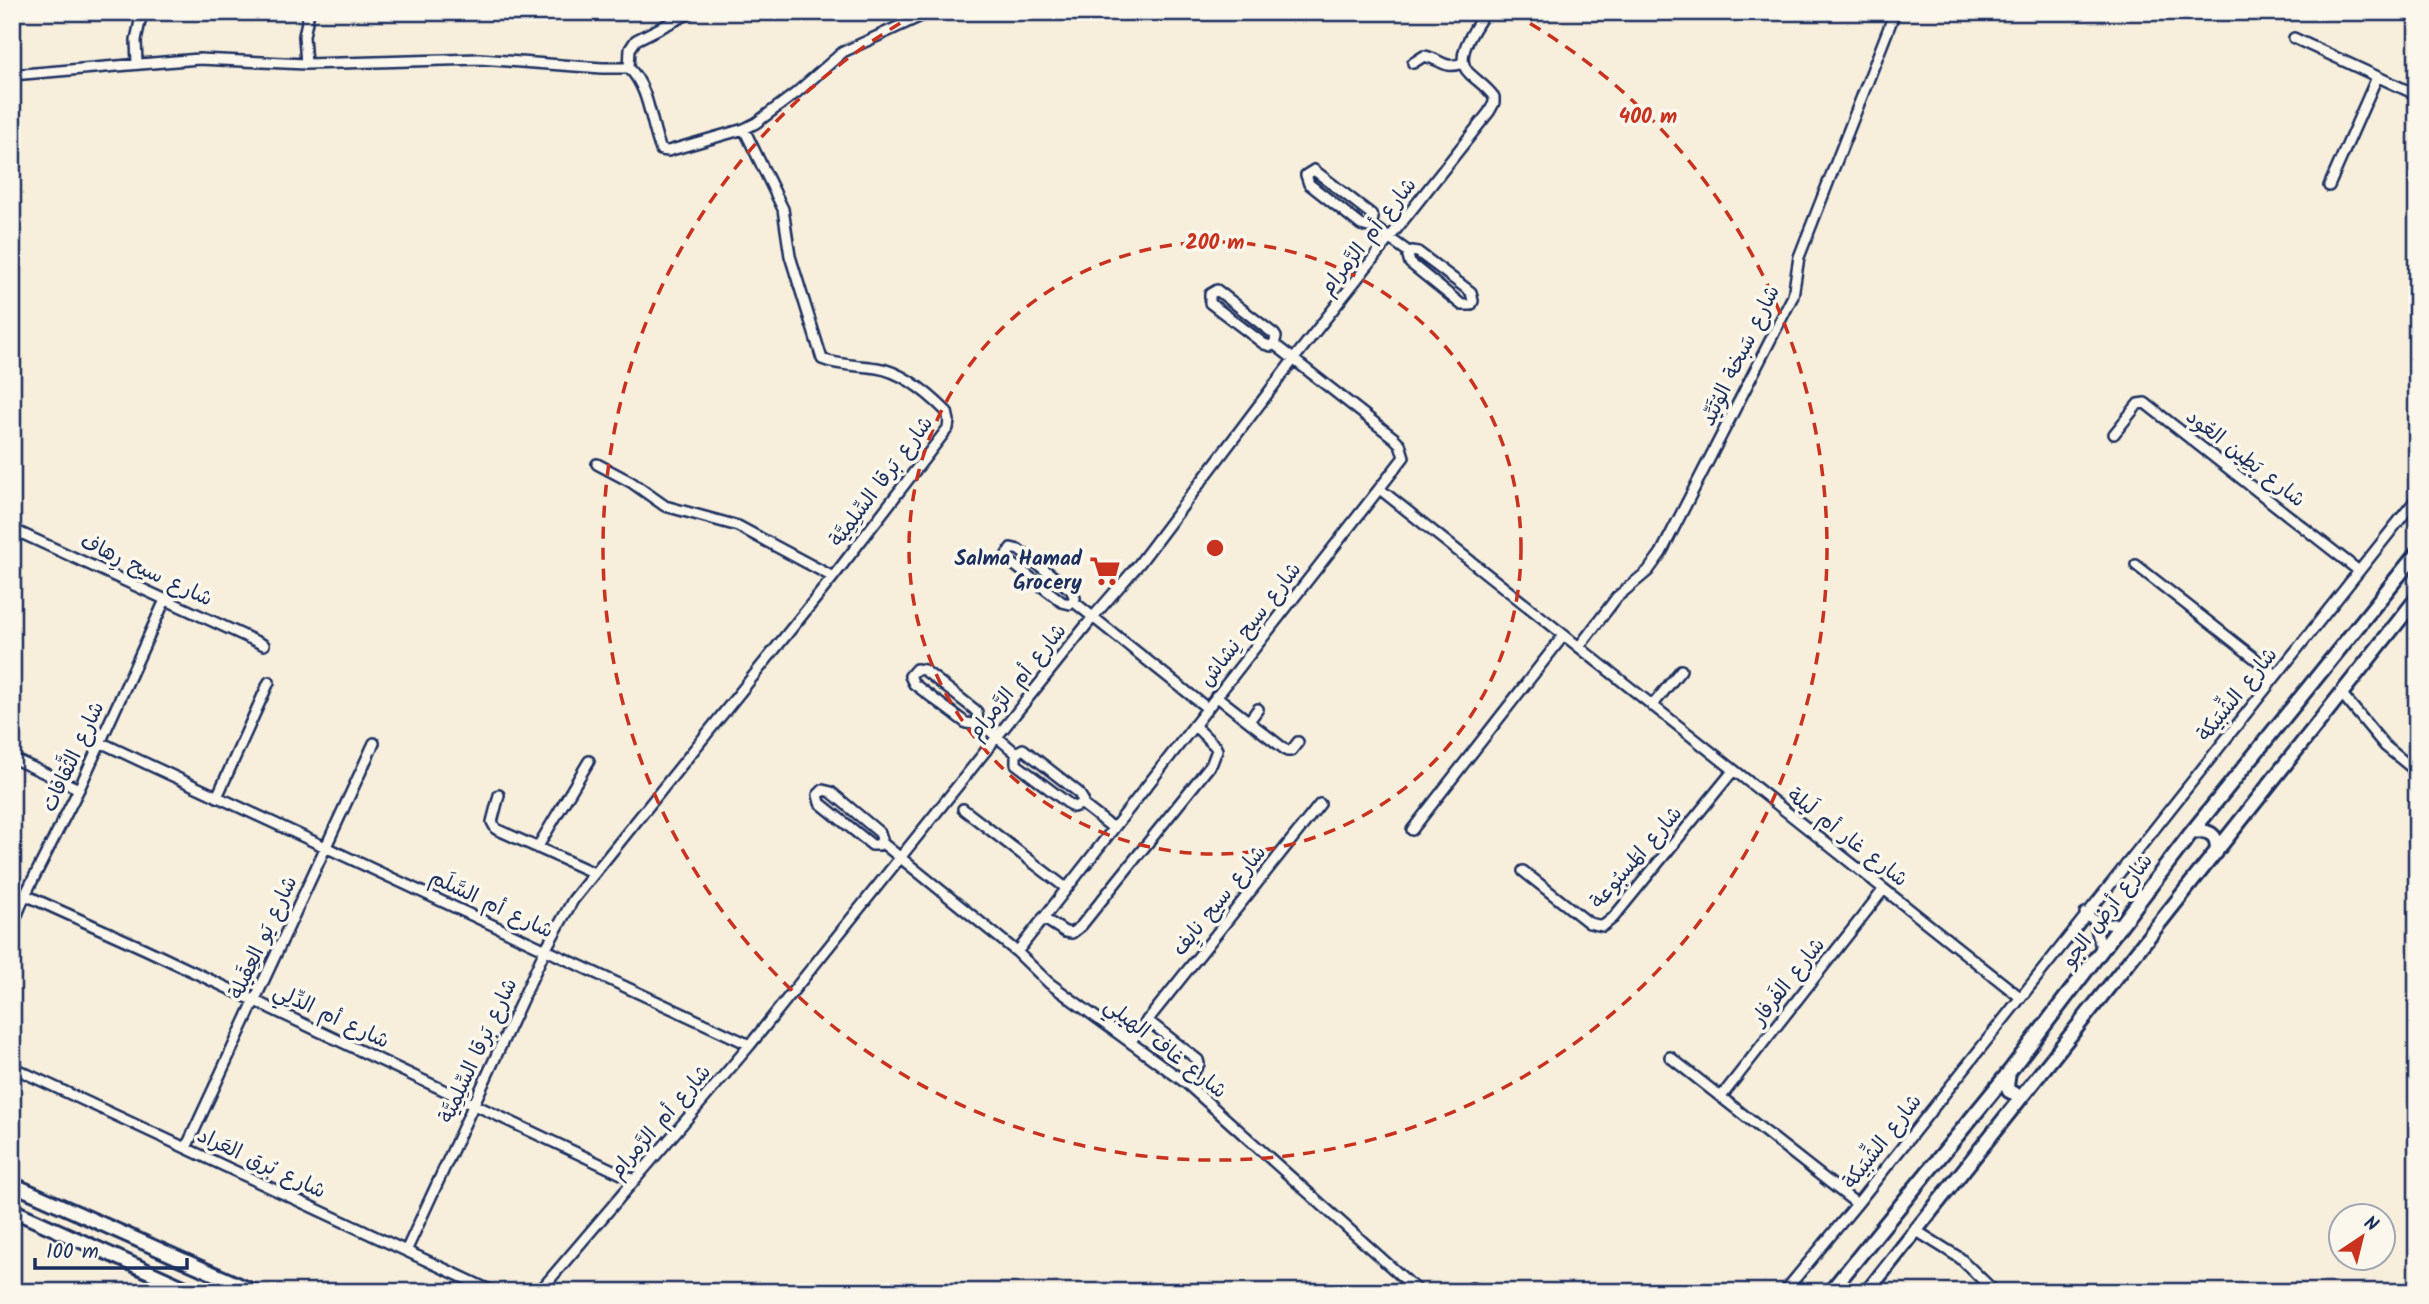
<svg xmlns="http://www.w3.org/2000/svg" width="2429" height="1304" viewBox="0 0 2429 1304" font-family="Kalam,'Playpen Sans Arabic',sans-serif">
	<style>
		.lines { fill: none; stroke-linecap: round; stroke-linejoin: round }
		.street-casing { stroke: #1b2f5e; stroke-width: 14 }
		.secondary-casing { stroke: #1b2f5e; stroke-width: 18 }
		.street { stroke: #fbf7ec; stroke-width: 9 }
		.secondary { stroke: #fbf7ec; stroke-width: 12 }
		.ring { fill: none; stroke: #c8321e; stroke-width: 3.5; stroke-dasharray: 12 9 }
		.labels { text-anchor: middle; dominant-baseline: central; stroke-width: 7; stroke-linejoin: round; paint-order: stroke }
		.street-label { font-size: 21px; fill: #1b2f5e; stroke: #fbf7ec }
		.poi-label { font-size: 21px; font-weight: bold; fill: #1b2f5e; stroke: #fbf7ec; text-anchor: end }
		.centre { fill: #c8321e; stroke: #fbf7ec; stroke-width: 3.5 }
		.ring-label { font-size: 21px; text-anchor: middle; font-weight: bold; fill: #c8321e; stroke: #fbf7ec; stroke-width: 7; stroke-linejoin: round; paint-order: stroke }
	</style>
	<rect width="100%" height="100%" fill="#f7efdc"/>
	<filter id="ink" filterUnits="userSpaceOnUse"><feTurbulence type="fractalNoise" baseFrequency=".0143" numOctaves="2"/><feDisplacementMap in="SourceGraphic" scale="14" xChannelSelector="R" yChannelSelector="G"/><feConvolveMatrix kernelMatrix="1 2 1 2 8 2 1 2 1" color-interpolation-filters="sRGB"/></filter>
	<g filter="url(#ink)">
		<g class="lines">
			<defs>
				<path id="street" d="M692,12l-56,28 -6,9 -1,19c21,21 21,55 32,82l7,1 76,-22 12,-6 40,-30 47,-41 87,-40
					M2294,38l123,57
					M1413,63l11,-7c18,3 19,14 39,7
					M137,64l-1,-24 6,-28
					M306,64l-2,-28 5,-24
					M12,75l187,-16 107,5 173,-5 123,9h27
					M1314,170l57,44 2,4 -2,7 -3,2 -7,-2 -52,-41 -3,-9z
					M2329,186l48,-109
					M1371,225l39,28
					M1412,251l6,1 53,40 2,9 -2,4h-9l-52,-42 -2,-7z
					M1217,290l57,44 2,3 -2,7 -3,2 -7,-2 -54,-41v-9z
					M2114,434l24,-30 7,-1 214,168
					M597,464l34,18 34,24 73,20 95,51
					M1381,490l639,507
					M12,529l252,116
					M1011,548l8,2 52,40 4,8 -5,6 -8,-2 -53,-41 -3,-5z
					M2136,565l140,110
					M1074,602l133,106
					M1579,647l38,-50 31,-26 13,-18 132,-257 6,-39 96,-245
					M916,669l8,1 50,39 3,3 1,9 -4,3 -8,-1 -52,-39 -4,-8z
					M2341,693l44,53 32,26
					M1216,696l71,55h4l7,-9
					M1652,706l29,-36
					M978,721l38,32
					M1249,721l9,-12
					M100,742l650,303
					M1023,749l55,43 5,8 -1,4 -9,3 -57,-43v-11z
					M12,758l67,31
					M823,790l8,2 49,41 2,6 -3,6h-7l-52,-42 -2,-8z
					M499,795l-7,27 4,7 98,44
					M217,797l52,-115
					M1082,804l31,24
					M963,809l103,79
					M1412,830l152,-195
					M881,842l136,110 32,31 137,100 233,209
					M537,848l52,-87
					M1523,871l66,52 14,3 10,-8 120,-147
					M12,889l133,60 489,231
					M2085,913c12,11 21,13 37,10
					M1043,918l22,14 7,1 9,-7 131,-163 5,-13 -2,-4 -21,-21
					M2094,921l8,30
					M12,927l13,-32 54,-106 86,-189
					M1017,952l387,-495 -4,-13 -6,-6 -120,-94
					M1147,1020l51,40 1,4 -13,19
					M1131,1041l189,-237
					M1670,1057l187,147
					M12,1067l482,225
					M1721,1097l163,-208
					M186,1148l188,-405
					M1915,1230l45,28 35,34
					M406,1251l139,-301 28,-50 260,-323 115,-149 1,-7 -2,-9c-18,-18 -44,-40 -70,-44 -19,-3 -38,-2 -55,-9l-32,-103 -7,-47 -39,-80
					M539,1292l211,-247 343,-428 46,-53 154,-204 196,-248 5,-9v-6c-7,-10 -17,-16 -25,-24 -17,-16 7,-45 16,-61
					M1465,1292l7,-4 16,4
					M1784,1292l73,-88 560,-706"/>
				<path id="secondary" d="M2191,833c16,-5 29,1 25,20
					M2009,1072l-2,14 2,5 12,6
					M12,1184l243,108
					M12,1210l182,82
					M1830,1292l179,-220 182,-239 226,-280
					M1867,1292l550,-694"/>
			</defs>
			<use href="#street" class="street-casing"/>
			<use href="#secondary" class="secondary-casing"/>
			<use href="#street" class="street"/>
			<use href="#secondary" class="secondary"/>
		</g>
	</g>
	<g class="ring">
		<circle cx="1215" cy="548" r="306"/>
		<path d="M1512 13A612 612 0 1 1 918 13"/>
	</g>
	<defs>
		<symbol id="supermarket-bare" viewBox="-9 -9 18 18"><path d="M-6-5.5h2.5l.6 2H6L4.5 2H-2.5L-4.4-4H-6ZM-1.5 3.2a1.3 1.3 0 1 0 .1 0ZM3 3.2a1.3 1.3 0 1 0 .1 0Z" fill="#c8321e" stroke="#fbf7ec" stroke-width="2.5" paint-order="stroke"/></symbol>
	</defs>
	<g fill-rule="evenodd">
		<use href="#supermarket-bare" x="1083" y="549" width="44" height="44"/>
	</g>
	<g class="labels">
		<g class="street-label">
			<text transform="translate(1369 237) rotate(-52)">شارع أم الرَّمرام</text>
			<text transform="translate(1741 356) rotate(-64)">شارع سَبخة الوُتَيِّد</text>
			<text transform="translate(2245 459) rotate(38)">شارع بَطِين العُود</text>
			<text transform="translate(882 482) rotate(-53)">شارع بَرقا السِّلِمِيَّة</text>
			<text transform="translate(146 571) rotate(25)">شارع سيح رِهاف</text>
			<text transform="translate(1251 625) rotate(-52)">شارع سيح نِشاش</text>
			<text transform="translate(1018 682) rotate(-51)">شارع أم الرَّمرام</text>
			<text transform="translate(2238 695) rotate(-51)">شارع الشِّبَيكة</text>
			<text transform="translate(74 757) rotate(-65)">شارع الثَّقافات</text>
			<text transform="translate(1847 838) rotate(38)">شارع غار أم لَيلة</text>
			<text transform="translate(1637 858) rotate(-49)">شارع المَسبُوعة</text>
			<text transform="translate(1220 901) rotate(-51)">شارع سيح نايِف</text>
			<text transform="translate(491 905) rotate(25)">شارع أم السَّلَم</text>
			<text transform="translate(2108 911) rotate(-53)">شارع أرض الجو</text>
			<text transform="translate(264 938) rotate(-65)">شارع يَو العِقَيلة</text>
			<text transform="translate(1789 982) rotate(-52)">شارع الفَرفار</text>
			<text transform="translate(331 1017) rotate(25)">شارع أم الدِّلِي</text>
			<text transform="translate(1165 1049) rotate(38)">شارع غاف الهيلي</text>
			<text transform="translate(479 1051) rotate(-65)">شارع بَرقا السِّلِمِيَّة</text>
			<text transform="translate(661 1122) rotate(-49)">شارع أم الرَّمرام</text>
			<text transform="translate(1883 1142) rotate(-52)">شارع الشِّبَيكة</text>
			<text transform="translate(261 1164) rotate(25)">شارع بُرق العَراد</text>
		</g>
		<g class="poi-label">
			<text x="1082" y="559">Salma Hamad<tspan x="1082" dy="24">Grocery</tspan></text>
		</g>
	</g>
	<circle cx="1215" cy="548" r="10" class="centre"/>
	<g class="ring-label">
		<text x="1648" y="123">400 m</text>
		<text x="1215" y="249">200 m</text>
	</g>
	<rect width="2429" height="1304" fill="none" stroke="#fbf7ec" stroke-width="42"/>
	<rect x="21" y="21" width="2387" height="1262" fill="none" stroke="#1b2f5e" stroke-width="2.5" filter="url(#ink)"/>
	<g transform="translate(2362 1237) rotate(35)"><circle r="33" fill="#fbf7ec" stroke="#a1a7b3" stroke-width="2"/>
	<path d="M0-5L12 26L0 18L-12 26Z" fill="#c8321e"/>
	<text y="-10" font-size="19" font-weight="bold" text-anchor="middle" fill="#1b2f5e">N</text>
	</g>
	<path d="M35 1258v10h152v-10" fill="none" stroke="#1b2f5e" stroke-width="3.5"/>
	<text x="46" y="1258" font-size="21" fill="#1b2f5e" stroke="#fbf7ec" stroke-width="5" paint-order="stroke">100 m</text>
</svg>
